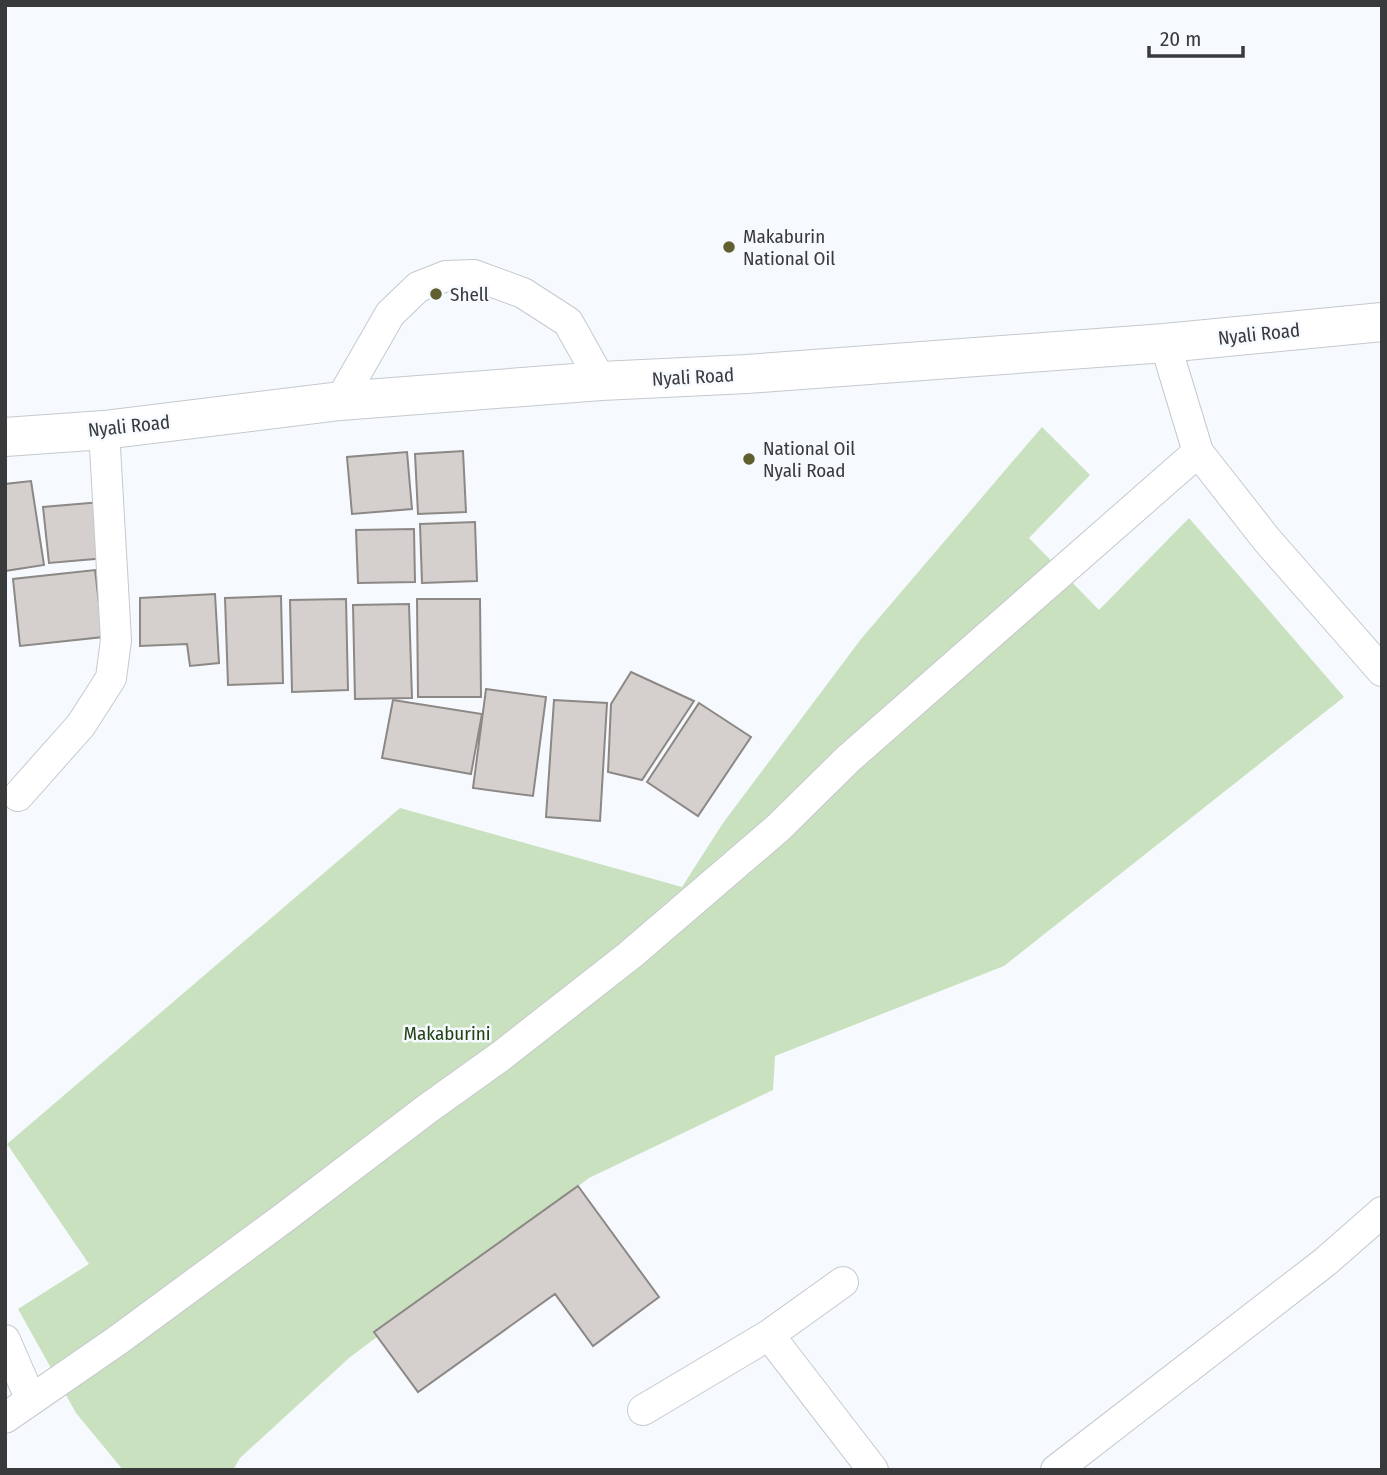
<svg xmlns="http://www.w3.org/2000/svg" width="1387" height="1475" viewBox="0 0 1387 1475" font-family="'Fira Sans Condensed',sans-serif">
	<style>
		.green { fill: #cae1c0 }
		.building { fill: #d5d0cd; stroke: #8c8885; stroke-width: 2 }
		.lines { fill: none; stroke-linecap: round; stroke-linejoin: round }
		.minor-casing { stroke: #c5c9cd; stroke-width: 32 }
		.highway-casing { stroke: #c5c9cd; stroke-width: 40 }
		.minor { stroke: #fff; stroke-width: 30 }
		.highway { stroke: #fff; stroke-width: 38 }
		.poi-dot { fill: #5f602e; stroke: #f6faff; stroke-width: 2.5 }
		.labels { text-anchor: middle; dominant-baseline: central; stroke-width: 5; stroke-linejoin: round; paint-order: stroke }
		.poi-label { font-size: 19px; fill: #393a3c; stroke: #f6faff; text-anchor: start }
		.street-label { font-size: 19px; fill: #393a3c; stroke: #f6faff }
		.park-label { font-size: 19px; fill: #244213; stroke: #f6faff }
	</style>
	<rect width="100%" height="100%" fill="#f6faff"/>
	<path class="green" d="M1042,427l48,48 -61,63 70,72 90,-92 155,179 -340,269 -229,90 -2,34 -184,88 -240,180 -109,100 -7,12h-110l-47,-57 -58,-104 71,-45 -82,-120 393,-336 282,79 41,-64 138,-184z"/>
	<path class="building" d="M463,451l3,61 -48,2 -3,-60z
		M407,452l5,57 -60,5 -5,-57z
		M31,481l13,84 -39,6v-87z
		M101,502l5,56 -57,5 -6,-56z
		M475,522l2,59 -55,2 -2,-59z
		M414,529l1,53 -57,1 -2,-53z
		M95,570l8,67 -83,9 -7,-67z
		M215,594l4,69 -29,3 -3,-22 -47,2v-48z
		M281,596l2,87 -55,2 -3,-87z
		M346,599l2,91 -56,2 -2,-92z
		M417,599h63l1,98h-63z
		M409,604l3,94 -57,1 -2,-94z
		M631,672l63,29 -52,79 -34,-8 3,-68z
		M486,689l60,8 -13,99 -60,-8z
		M393,700l89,14 -11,60 -89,-16z
		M554,700l53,3 -7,118 -54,-4z
		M699,703l52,34 -53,79 -51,-34z
		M578,1186l81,111 -66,49 -38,-52 -137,98 -44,-60z"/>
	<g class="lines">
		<defs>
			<path id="minor" d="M1165,343l33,109 69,88 115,131
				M340,401l50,-87 28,-27 28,-11 28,-1 49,18 45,29 33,59
				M18,796l63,-71 30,-47 5,-38 -12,-210
				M769,1335l104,135
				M5,1340l26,60
				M643,1410l126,-75 74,-53
				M5,1418l113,-78 167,-123 142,-108 74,-53 129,-101 148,-127 70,-69 350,-307
				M1056,1470l269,-208 57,-50"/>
			<path id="highway" d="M5,437l99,-7 236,-29 261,-20 146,-7 418,-31 217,-21"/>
		</defs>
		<use href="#minor" class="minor-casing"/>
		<use href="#highway" class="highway-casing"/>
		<use href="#minor" class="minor"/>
		<use href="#highway" class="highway"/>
	</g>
	<g class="poi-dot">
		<circle cx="729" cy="247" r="7"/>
		<circle cx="436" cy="294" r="7"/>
		<circle cx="749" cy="459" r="7"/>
	</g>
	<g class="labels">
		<g class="poi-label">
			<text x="743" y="236">Makaburin<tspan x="743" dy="22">National Oil</tspan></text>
			<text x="450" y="294">Shell</text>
			<text x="763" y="448">National Oil<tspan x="763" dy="22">Nyali Road</tspan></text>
		</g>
		<g class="street-label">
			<text transform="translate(1259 334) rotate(-6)">Nyali Road</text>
			<text transform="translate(693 377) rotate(-3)">Nyali Road</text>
			<text transform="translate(129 426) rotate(-6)">Nyali Road</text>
		</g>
		<g class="park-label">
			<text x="447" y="1033">Makaburini</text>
		</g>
	</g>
	<rect width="1387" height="1475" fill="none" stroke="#393a3c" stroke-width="14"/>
	<path d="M1149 46v10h94v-10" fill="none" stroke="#393a3c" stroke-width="3.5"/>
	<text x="1160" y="46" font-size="21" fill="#393a3c" stroke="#f6faff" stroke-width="5" paint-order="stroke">20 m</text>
</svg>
